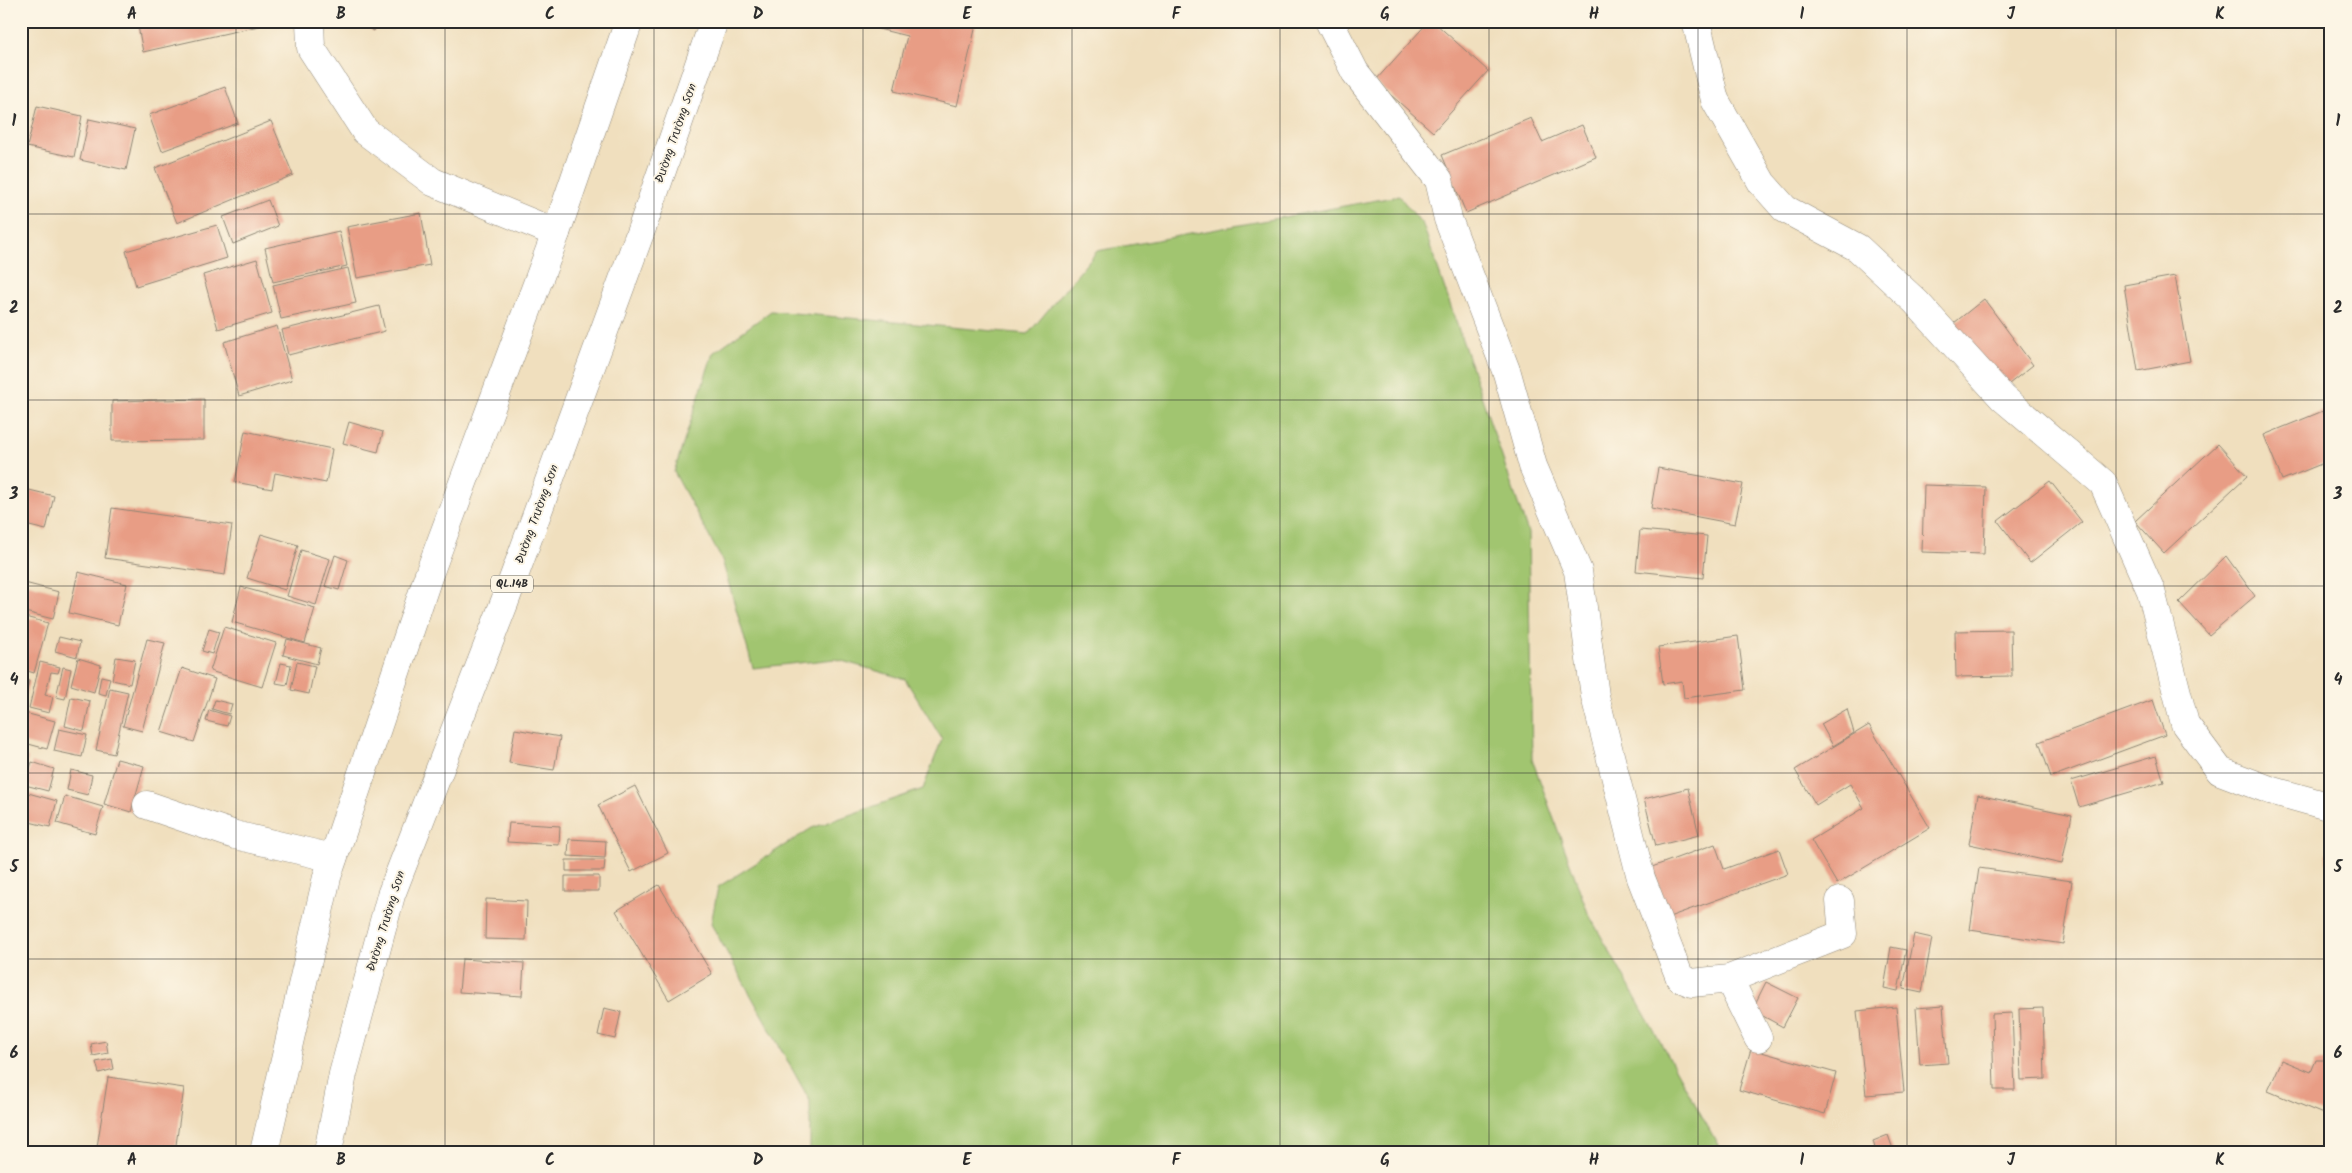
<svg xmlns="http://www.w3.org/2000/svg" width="2352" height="1173" viewBox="0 0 2352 1173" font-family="Kalam,sans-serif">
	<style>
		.green { fill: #a1c56f; stroke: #66784d }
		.building { fill: #e89d85 }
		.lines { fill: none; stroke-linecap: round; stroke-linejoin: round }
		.minor-casing { stroke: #8e8574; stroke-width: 29 }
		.highway-casing { stroke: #8e8574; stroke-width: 29 }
		.minor { stroke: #fff; stroke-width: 28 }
		.highway { stroke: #fff; stroke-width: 28 }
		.grid { fill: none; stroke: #2b2b2b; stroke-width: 1; stroke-opacity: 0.55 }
		.labels { text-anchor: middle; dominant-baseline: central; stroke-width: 4; stroke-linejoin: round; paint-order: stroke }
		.shield { fill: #fcf5e5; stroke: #6a6863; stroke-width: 1 }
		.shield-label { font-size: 11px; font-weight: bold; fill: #2b2b2b }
		.street-label { font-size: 12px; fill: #2b2b2b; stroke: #fcf5e5 }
		.neatline { fill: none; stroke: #2b2b2b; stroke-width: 2 }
		.grid-label { font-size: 16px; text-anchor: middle; font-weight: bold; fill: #2b2b2b }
	</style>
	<rect width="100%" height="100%" fill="#fcf5e5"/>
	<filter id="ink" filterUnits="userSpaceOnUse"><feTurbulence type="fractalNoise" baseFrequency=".02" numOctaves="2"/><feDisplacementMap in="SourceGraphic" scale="10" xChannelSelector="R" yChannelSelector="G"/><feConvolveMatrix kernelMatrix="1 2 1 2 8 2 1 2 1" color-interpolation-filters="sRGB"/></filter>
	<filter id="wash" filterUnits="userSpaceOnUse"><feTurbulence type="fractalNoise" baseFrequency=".0096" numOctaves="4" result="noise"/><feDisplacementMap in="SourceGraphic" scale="20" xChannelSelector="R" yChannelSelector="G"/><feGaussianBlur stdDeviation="1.12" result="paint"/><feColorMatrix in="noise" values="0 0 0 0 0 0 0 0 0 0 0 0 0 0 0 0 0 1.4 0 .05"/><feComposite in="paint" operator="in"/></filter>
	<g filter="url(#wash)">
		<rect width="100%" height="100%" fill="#f0dfbe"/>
		<path class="green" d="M1399,196l24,29 105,308 4,226 56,154 134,239h-912v-51l-99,-177 7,-37 94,-59 111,-39 19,-50 -37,-60 -70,-20 -82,9 -31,-108 -48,-88 39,-119 58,-42 257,23 69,-83z"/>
		<g id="blocks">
			<path class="building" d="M137,21h135v2l-129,29z
				M354,21h25l-5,10z
				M846,21h131l-20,85 -63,-15 13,-55z
				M1429,21h4l55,50 -55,61 -58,-51z
				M225,87l13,36 -76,28 -13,-36z
				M37,106l45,10 -8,41 -47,-10z
				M1531,118l11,24 40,-17 14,32 -130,56 -24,-58z
				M89,119l46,10 -9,41 -46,-10z
				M271,121l22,54 -116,48 -22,-55z
				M268,200l10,26 -45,18 -10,-27z
				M421,213l9,52 -73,13 -10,-51z
				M217,225l10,33 -91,28 -10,-35z
				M339,231l8,35 -74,16 -8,-34z
				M257,259l15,54 -54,16 -15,-54z
				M348,268l8,35 -75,16 -8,-34z
				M2175,276l15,85 -52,10 -14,-86z
				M1984,299l49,66 -29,23 -50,-65z
				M379,306l6,25 -97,24 -6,-25z
				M277,326l15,54 -53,16 -15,-54z
				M204,399v41l-92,1v-40z
				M2323,411l8,20v29l-49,20 -18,-45z
				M349,422l34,10 -5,20 -35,-9z
				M245,431l87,18 -6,34 -51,-10 -3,16 -37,-7z
				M2218,444l29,32 -83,77 -29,-32z
				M1658,468l85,16 -8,40 -84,-16z
				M2050,481l32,41 -52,41 -32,-42z
				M1924,485l62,2 -2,67 -62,-2z
				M21,488l33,8 -8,34 -25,-6z
				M112,508l120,17 -7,50 -120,-17z
				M1640,530l67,6 -4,42 -67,-7z
				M261,534l37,11 -13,45 -38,-12z
				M301,550l29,9 -14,46 -29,-9z
				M335,555l13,5 -9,30 -14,-4z
				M2226,556l29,40 -46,39 -30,-33z
				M78,572l49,12 -9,41 -49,-12z
				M21,582l38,10 -6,27 -32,-8z
				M241,587l74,21 -10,35 -73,-21z
				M21,616l27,7 -14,50 -13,-4z
				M224,627l52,16 -14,44 -52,-16z
				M209,629l10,3 -7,22 -10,-3z
				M2011,630l1,46 -56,1 -1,-46z
				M1738,636l7,54 -61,8 -2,-17 -19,3 -5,-37z
				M59,637l21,5 -3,15 -22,-6z
				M147,639l18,4 -23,88 -19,-5z
				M287,639l34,9 -4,16 -34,-9z
				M116,657l19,3 -5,24 -18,-4z
				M78,658l23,7 -7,27 -23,-7z
				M40,662l20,5 -2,6 -7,-1 -6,23 8,2 -4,16 -20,-5z
				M297,662l18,4 -6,28 -18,-4z
				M281,663l10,2 -4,20 -11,-2z
				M63,667l8,2 -6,30 -9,-2z
				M182,668l33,11 -21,63 -33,-10z
				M101,676l9,2 -4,17 -8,-2z
				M21,679l8,2 -7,27h-1z
				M110,688l18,4 -14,62 -18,-4z
				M71,697l19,4 -6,30 -19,-5z
				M215,700l17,4 -3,10 -17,-5z
				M2153,700l12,35 -114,42 -12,-35z
				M1847,709l7,24 -21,13 -12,-22z
				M209,710l21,6 -3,10 -21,-5z
				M21,712l34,9 -8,28 -26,-7z
				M1869,725l61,103 -93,56 -26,-44 53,-32 -14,-24 -34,21 -21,-35z
				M59,729l28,6 -5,22 -28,-6z
				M515,729l45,8 -6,33 -45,-7z
				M21,756l7,2 -6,26 -1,-1z
				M2156,756l8,26 -85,25 -8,-26z
				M117,759l27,7 -13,46 -27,-8z
				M32,762l22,7 -6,22 -23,-6z
				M71,770l21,5 -4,20 -21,-5z
				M635,786l33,67 -37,19 -33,-67z
				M1688,788l11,47 -43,11 -12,-47z
				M21,791l36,10 -7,26 -29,-7z
				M1978,795l94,20 -10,49 -93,-20z
				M65,796l38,11 -8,27 -38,-11z
				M509,823l51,3 -1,19 -52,-3z
				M569,839l37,2 -1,17 -37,-2z
				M1715,844l9,25 55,-20 9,25 -119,43 -17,-50z
				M2326,853h5v52h-2z
				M566,860h39l-1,11h-38z
				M1979,868l93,13 -9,63 -93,-14z
				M565,876h34v15h-34z
				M659,885l53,89 -43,26 -53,-89z
				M486,899l41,2 -1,39 -41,-1z
				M1914,934l18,4 -10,55 -19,-4z
				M1891,947l15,3 -8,41 -14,-3z
				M462,959l62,4 -2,33 -63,-4z
				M1766,982l32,16 -15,29 -31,-17z
				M1943,1006l5,57 -28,2 -4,-57z
				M1896,1007l8,85 -38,3 -9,-84z
				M604,1008l17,4 -6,27 -17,-4z
				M2043,1008l2,71 -24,1 -2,-71z
				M2012,1013l3,77h-21l-2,-76z
				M106,1041l2,12 -15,3 -2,-12z
				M1751,1049l85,24 -11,41 -86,-24z
				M112,1059l2,10 -15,4 -3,-11z
				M2282,1060l29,12 5,-12h15v36l-8,18 -55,-23z
				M108,1077l76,11 -9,64h-44l-34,-5z
				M1888,1135l6,17h-18l-3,-11z"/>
		</g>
	</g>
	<g filter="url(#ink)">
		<use href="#blocks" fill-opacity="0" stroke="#8e8574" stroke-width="1"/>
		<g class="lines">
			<defs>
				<path id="minor" d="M310,21l1,27 54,83 68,51 123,51
					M1329,21l26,51 84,108 9,39 59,154 26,93 45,105 17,125 46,182 39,100 12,5 37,-4
					M1696,21l19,79 47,83 23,26 73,39 58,54 87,96 100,85 48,108 34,133 35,47 50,19 61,17
					M147,805l88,30 98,23
					M1758,1038l-29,-59 114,-45 -3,-33"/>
				<path id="highway" d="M264,1152l63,-275 102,-303 127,-341 73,-212
					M328,1152l15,-78 48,-179 114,-294 138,-376 71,-204"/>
			</defs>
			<use href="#minor" class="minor-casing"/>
			<use href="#highway" class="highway-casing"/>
			<use href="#minor" class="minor"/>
			<use href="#highway" class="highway"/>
		</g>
	</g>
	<path class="grid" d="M236,21v1131M445,21v1131M654,21v1131M863,21v1131M1072,21v1131M1280,21v1131M1489,21v1131M1698,21v1131M1907,21v1131M2116,21v1131M21,214h2310M21,400h2310M21,586h2310M21,773h2310M21,959h2310"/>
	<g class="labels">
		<rect class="shield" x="491" y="575.5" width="42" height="17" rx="4"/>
		<g class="shield-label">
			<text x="512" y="584">QL.14B</text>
		</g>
		<g class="street-label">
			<text transform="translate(676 133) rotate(-71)">Đường Trường Sơn</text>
			<text transform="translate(537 514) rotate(-70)">Đường Trường Sơn</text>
			<text transform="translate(386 921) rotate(-73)">Đường Trường Sơn</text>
		</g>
	</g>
	<rect width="2352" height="1173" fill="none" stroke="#fcf5e5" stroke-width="55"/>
	<rect x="28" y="28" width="2296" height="1118" class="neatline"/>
	<g class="grid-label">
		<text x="132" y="19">A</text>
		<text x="341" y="19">B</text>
		<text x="550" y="19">C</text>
		<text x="758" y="19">D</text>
		<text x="967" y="19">E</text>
		<text x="1176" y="19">F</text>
		<text x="1385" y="19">G</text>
		<text x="1594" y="19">H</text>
		<text x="1802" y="19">I</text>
		<text x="2011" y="19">J</text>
		<text x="2220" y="19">K</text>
		<text x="14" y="126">1</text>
		<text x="2338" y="126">1</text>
		<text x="14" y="313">2</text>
		<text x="2338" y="313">2</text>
		<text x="14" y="499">3</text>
		<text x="2338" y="499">3</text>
		<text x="14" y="685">4</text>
		<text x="2338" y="685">4</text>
		<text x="14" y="872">5</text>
		<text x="2338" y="872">5</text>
		<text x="14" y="1058">6</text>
		<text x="2338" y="1058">6</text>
		<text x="132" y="1165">A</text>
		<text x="341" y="1165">B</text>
		<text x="550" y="1165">C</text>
		<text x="758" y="1165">D</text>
		<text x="967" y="1165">E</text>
		<text x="1176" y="1165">F</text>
		<text x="1385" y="1165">G</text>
		<text x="1594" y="1165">H</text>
		<text x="1802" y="1165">I</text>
		<text x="2011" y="1165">J</text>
		<text x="2220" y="1165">K</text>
	</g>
</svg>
